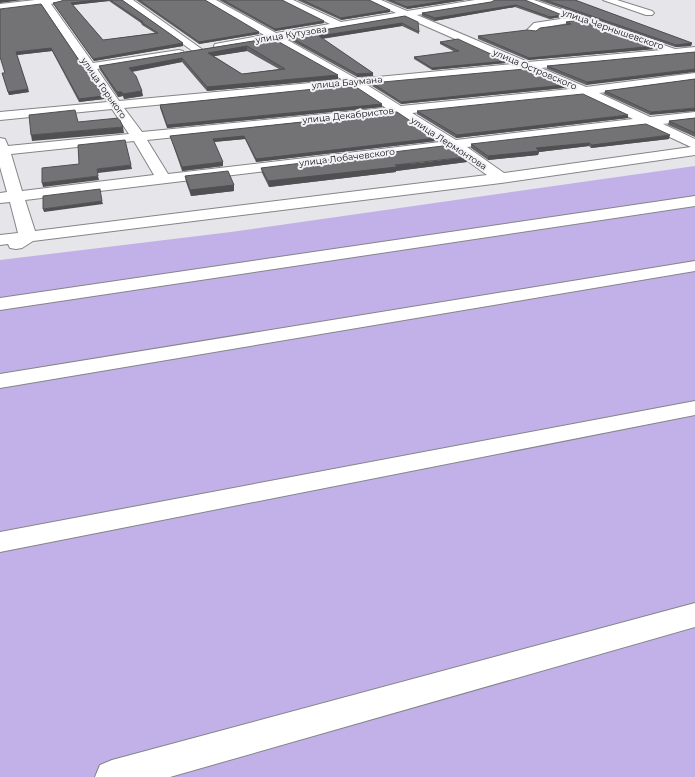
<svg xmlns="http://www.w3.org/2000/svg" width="695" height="777" viewBox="0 0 695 777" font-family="Montserrat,sans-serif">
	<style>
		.green { fill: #c1b1e8 }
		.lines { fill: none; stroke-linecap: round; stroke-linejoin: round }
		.minor-casing { stroke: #858588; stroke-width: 2 }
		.minor { fill: #fff; fill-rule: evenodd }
		.wall { fill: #636265; fill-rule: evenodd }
		.shaded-wall { fill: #505052 }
		.building { fill: #737275; stroke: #505052; fill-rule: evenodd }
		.labels { text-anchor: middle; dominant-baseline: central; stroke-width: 4; stroke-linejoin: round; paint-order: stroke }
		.far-street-label { font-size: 9px; fill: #0f0e0f; stroke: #f3f2f6 }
	</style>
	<rect width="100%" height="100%" fill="#e6e5e9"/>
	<path class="green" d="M695,166v611h-695v-517l231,-28z"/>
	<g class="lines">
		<defs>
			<path id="minor" d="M35,0h28l-2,2 -10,2 42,59 86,-13 4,1 1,2 -5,3 -82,13 22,32 224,-21 -70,-40 -54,9 -4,-1 -1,-2 1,-2 49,-9 -60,-35h12l60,33 54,-9 -49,-24h12l48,22 55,-9 -28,-13h13l26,11 68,-11h21l-5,3 -74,12 111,47 134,-12 -83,-29 -38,7 -5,4h-8l-1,-2 7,-7 33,-5 -47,-18h14l141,49 20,-2v6l-154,15 45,19 109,-14v8l-96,12 51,24 45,-5v8l-32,4 32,15v16l-194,28 -468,58 -11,7 -6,1 -6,-1 -2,-4 -8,1v-10l18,-2 -8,-31 -10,1v-10l7,-1 -7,-25v-29l5,1 3,7 121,-12 -17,-25 -112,11v-8l108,-10 -66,-97 -42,5v-6zM405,17l107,47 -155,15 -73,-41zM525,70l45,19 -169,17 -34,-21zM353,86l33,22 -244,24 -18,-24zM583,95l50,24 -177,21 -44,-27zM397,114l43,28 -272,32 -21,-34zM646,126l45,21 -187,26 -37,-26zM134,141l20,34 -132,16 -11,-37zM451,149l36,26 -452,56 -10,-31z
				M122,0h11l70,50 -1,2h-8z
				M603,0h14l35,11 2,2 -2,2h-6z
				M695,196v10l-695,104v-12z
				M695,261v10l-695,117v-14z
				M695,401v14l-695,137v-20z
				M695,603v24l-525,150h-75l5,-12 12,-5z"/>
		</defs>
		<use href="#minor" class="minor-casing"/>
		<use href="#minor" class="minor"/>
	</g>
	<path class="wall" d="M62,0h60l61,43v3l-89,15 -40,-56 -1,-2 9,-2zM109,1l32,22 1,2 13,8 -52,7 -30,-35z
		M136,0h69l54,34 -60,10z
		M219,0h63l42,23 -49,8z
		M297,0h72l21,10v2l-49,8z
		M385,0h80l-58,9z
		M525,0l36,17 -12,2 -34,-12 -81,14 -12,-5v-3l69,-11z
		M538,0h37l117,43 -1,3 -16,1z
		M41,4l63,95 -25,3 -27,-51 -35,4 12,37 -20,3 -7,-22h3z
		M405,16l14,16v2l-17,-8 -80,13 51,34v3l-16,1 -69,-38v-3z
		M566,22l89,27 -127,11 -50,-21v-3l58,-5 30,-6z
		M272,38l66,41 -131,12 -25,-29 -50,10 11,24 -19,3 -1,-3 -5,1 -18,-27 -1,-4zM247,51l32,18 -37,5 -28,-18z
		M440,42l66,19v2l-74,7 -18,-11v-2l41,-5 -15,-8z
		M695,52l-109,33 -39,-16v-3z
		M695,79l-45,36 -46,-21 1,-3z
		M372,83l192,2v3l-163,16 -29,-18z
		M382,104v3l-215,21 -7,-20v-3z
		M417,111l211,7 -172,20 -39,-24z
		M397,112l39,29 -180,21 -11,-23 -31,3 9,24 -41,5 -11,-32 -1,-3z
		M695,118v19l-27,-12 1,-4z
		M669,139l-78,9 -2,-2 -50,6 -1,3 -50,5 -17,-12v-4z
		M467,162l-71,9v1l-127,15 -7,-14 -1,-5z
		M185,176l49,9v6l-43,5 -5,-14z"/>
	<path class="shaded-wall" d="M0,0h23l-23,3z
		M97,0h12v1l-38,4v-2z
		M451,0h14l-58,9v-2z
		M516,5l-1,2 -81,14 1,-3z
		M390,10v2l-49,8v-2z
		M562,15l-1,2 -12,2 1,-2z
		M324,21v2l-49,8v-2z
		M402,23v3l-83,13v-3z
		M259,32v2l-60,10v-2z
		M183,43v3l-89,15 -1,-2z
		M692,43l-1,3 -16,1 1,-2z
		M247,46v5l-38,6 -1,-4z
		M656,46l-1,3 -127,11 1,-2z
		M51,48l1,3 -35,4 -1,-3z
		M182,58v4l-53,10v-4z
		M506,61v2l-74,7v-2z
		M695,69v3l-109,13 1,-3z
		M373,73v3l-16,1v-3z
		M338,75v4l-131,12v-4z
		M564,85v3l-163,16v-2z
		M28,89l1,3 -20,3 -1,-3z
		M142,91l1,5 -19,3 -1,-5z
		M117,92h5l1,4 -5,1z
		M103,96l1,3 -25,3v-3z
		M382,104v3l-215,21v-3z
		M695,108v3l-45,4 1,-3z
		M628,115v3l-172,20 1,-3z
		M123,127l1,6 -92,8 -1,-6z
		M670,135l-1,4 -78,9 1,-3z
		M244,136l1,3 -32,3v-3z
		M436,138v3l-180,21v-3z
		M589,143v3l-50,6 -1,3 -50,5v-4l48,-8z
		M467,157v5l-71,9v1l-127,15 -1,-6z
		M223,162v4l-41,5v-4z
		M131,165l1,4 -34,4 -1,-4z
		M98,176l1,4 -56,7 -1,-4z
		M234,185v6l-43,5 -1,-6z
		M102,201l1,3 -59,8 -1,-3z"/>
	<path class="building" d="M62,0h35l-26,3 32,37 55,-7 -17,-11h2l-33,-22h12l61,43 -90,16 -40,-56 9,-2z
		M139,0h66l54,32 -60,10z
		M223,0h59l42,21 -49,8z
		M302,0h67l21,10 -49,8z
		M390,0h61l-44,7z
		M495,0h30l37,15 -12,2 -34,-12 -81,13 -13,-5 69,-11z
		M545,0h30l117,43 -16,2z
		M41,4l62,92 -24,3 -28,-51 -35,4 12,37 -20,3 -6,-19h3l-5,-16v-48z
		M405,16l13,6 1,10 -17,-9 -83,13 54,37 -16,1 -69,-38z
		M579,20l77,26 -127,12 -51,-22 49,-6 9,1 4,-3 31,-4 -5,-2z
		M272,38l66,37 -131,12 -25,-29 -53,10 7,8 6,15 -19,3 -1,-2h-5l-18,-26zM247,46l38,23 -43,5 -34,-21z
		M458,39l48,22 -74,7 -18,-11 45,-6 -19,-9z
		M695,52v17l-108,13 -40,-16z
		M525,69l39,16 -163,17 -29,-19z
		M695,79v29l-44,4 -46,-21z
		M353,85l29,19 -215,21 -7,-20z
		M583,94l45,21 -171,20 -40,-24z
		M75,110l3,12 41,-4 4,9 -92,8 -2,-20z
		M397,112l39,26 -180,21 -12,-23 -31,3 10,23 -41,5 -12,-31z
		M695,118v15l-26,-12z
		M646,124l24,11 -78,10 -3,-2 -53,5 3,3 -51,5 -17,-12z
		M125,140l6,25 -34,4 1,7 -56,7v-15l37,-4 -1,-19z
		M451,145l16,12 -72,8 2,2 -129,14 -7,-13z
		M228,171l6,14 -44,5 -5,-14z
		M100,189l2,12 -59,8v-13z"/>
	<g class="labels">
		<g class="far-street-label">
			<text transform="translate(613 29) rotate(19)">улица Чернышевского</text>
			<text transform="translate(291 34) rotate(-9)">улица Кутузова</text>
			<text transform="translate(535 69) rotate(23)">улица Островского</text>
			<text transform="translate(347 82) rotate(-5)">улица Баумана</text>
			<text transform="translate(104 88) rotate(55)">улица Горького</text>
			<text transform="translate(348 115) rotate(-6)">улица Декабристов</text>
			<text transform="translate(449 143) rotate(33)">улица Лермонтова</text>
			<text transform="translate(347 157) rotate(-7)">улица Лобачевского</text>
		</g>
	</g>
</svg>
